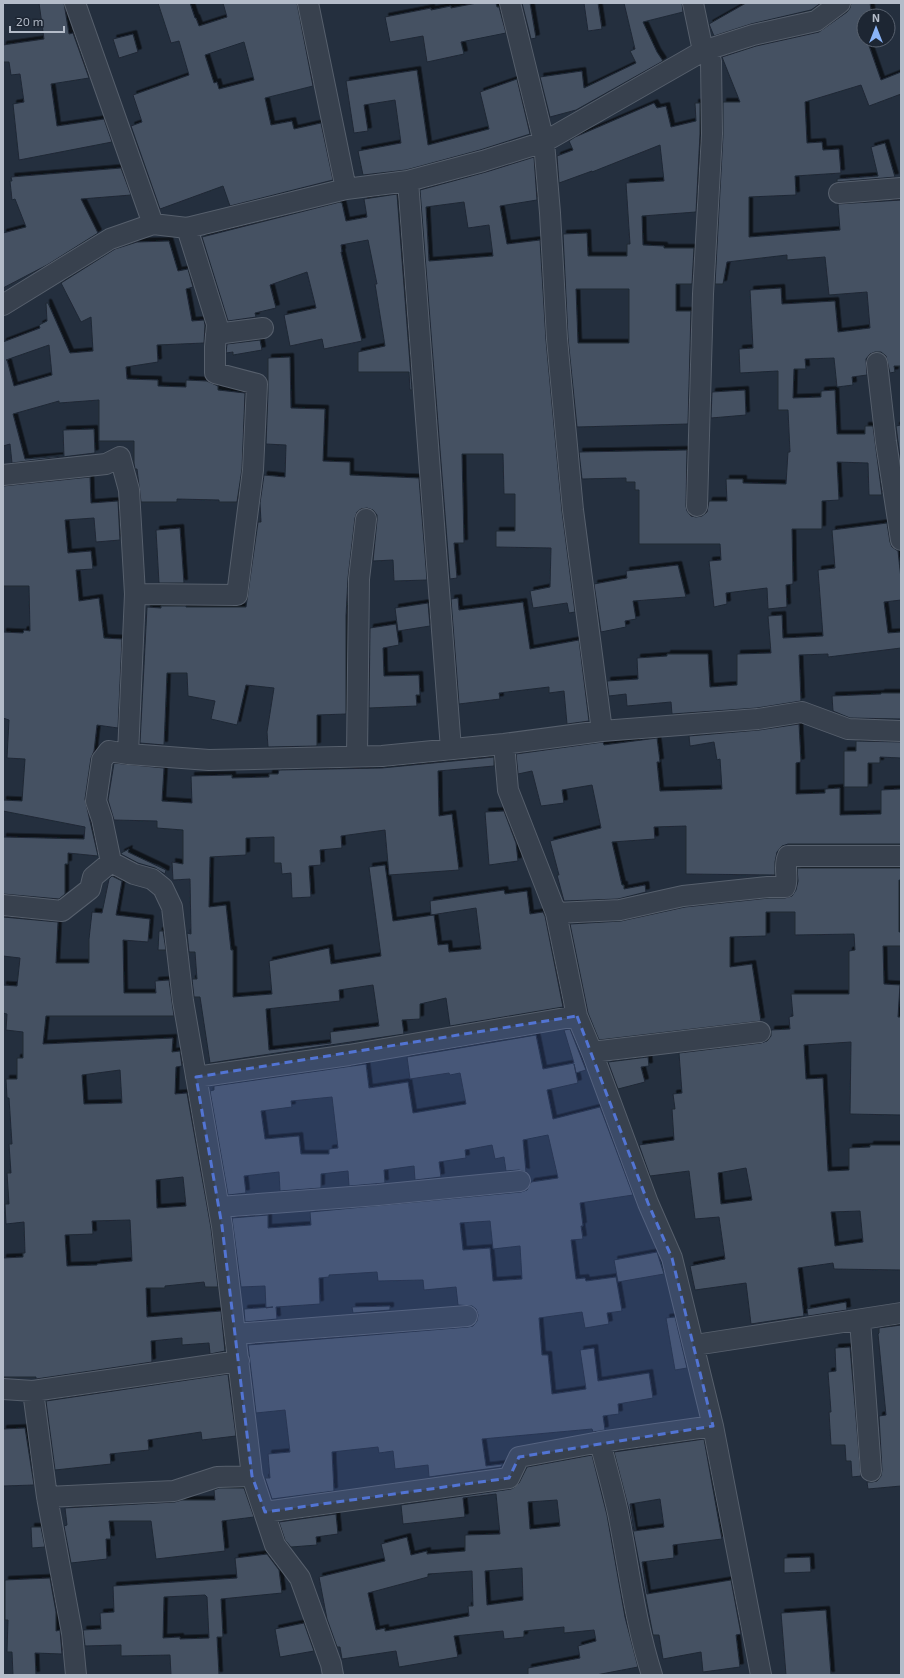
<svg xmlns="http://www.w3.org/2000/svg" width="904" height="1678" viewBox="0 0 904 1678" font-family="'Exo 2',sans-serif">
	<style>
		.building { fill: #455162; stroke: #1f2835; fill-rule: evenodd; filter: url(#shadow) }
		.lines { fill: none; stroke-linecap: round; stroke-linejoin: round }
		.minor-casing { stroke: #565f6c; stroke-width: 22 }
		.minor { stroke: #38414e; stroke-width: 20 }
		.marked { fill: #5274d3; fill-opacity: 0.2; stroke: #5274d3; stroke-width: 3; stroke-dasharray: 8 5; stroke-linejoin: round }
	</style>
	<defs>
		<filter id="shadow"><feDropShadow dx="3.5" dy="-3.5" stdDeviation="0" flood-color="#0009"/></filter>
	</defs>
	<rect width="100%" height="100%" fill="#242f3e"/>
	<path class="building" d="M39,3h25l5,31 4,-1 16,45 -38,6 6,42 47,-7 8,23 -93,18 -6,-56 11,-2 -4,-28 -9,1 -2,-13h-6v-17l41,-6z
		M158,3h32l5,15h1l3,8 28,-9 -4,-14h74l16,83 -48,12 6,27 21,-4 2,8 27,-6 12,57 -103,26 -7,-20 -63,23 -29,-83 11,-4 -9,-27 56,-20 -10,-34 -8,2zM244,42l10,38 -35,9 -2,-7 -3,1 -9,-28z
		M477,3h19l1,4h2l7,26 -45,9 3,12 -37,8 -4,-26 -33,6 -5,-25 46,-9v2l20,-4v2z
		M522,3h8l6,35 -5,1z
		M584,3h14l4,26 -14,2z
		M624,3h58l1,9 -40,10 14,30 6,9 -87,49 -26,7 -10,-40 42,-6 2,17 52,-25 -6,-12 5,-2z
		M746,3h75l-10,7 -60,14 -37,12 -5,-12z
		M851,3h19l2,13h-8v24h3l14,40 20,-8v22l-32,12 -8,-21 -56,17 2,41 15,-1 1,8 16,-1 2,24 -46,3 1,19 -47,2v40l91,-7 -2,-26 63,-4v166h-7l1,6 -5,1 -4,-17 -5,-4h-6l-5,2 -4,5 1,16 -15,2 1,8 -16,2 -3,-29 -29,1 1,10h-12l-1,29 28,-1v-6l14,-1 2,44h28v-8h8l9,69h-13l-1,-32 -31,-1 2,38 -17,1v28h-30l1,55 -7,1 1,22 -19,2 -1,-21 -41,5 1,11 -13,3 -5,-46 12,-1 -1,-16h-81v-54h-4v-8h-9v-4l-44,1 -3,-27 108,-2 -1,56 1,5 4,5 5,1 6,-1 5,-4 2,-11h18l-1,-22h17v4l43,1 2,-32h2l-2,-42h-10v-39l-38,2 -1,-24 14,-1 -3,-58 31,-2 1,16 53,-3 3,31 32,-4 -3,-36 -38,3 -4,-38 -38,3v-5l-60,7 -4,22h-8l8,-149v-33h17l-18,-45 34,-11 63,-14 28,-20 3,-4z
		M133,34l5,18 -19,6 -6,-19z
		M417,70l11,75 61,-16 -9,-37 37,-13 13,55 -50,16 -74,20 -43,5 -5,-24 43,-8 -6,-43 -31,5 4,26 -14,2 -8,-52z
		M654,103l3,5 9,-2 5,21 25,-6 -1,-18h5v31l-4,78 -54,4 1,29 21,1v2h30l-2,36h-16v27h15l-3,113 -111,3 -9,-89 -5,-104 24,-1 1,23h39v-12h3l-4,-61 38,-2 -4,-36 -68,27v-1l-33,12 -2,-27 16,-6 -4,-9 6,-4zM576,289h53v54h-51z
		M885,143l10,34 -58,5v-3l41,-3 -7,-29z
		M534,157l3,43 -37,6 7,38 33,-4 6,100 16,171 13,101 -6,1 -2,-10 -34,5 -3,-17 20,-4 1,-39 -55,-1v-16h19v-37h-11l-1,-40h-41l2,89h-10l3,35 -7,1 -30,-389 66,-18zM464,202l4,26 21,-3 4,31 -64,5 -3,-54z
		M121,168l10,27 -50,4 17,34 -51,32 -44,23v-55l23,-6 -11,-28 -3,1 -2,-19h2l-1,-4z
		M397,194l15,196h-2l-1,-18h-51v-20l27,-6 -10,-62h2l-9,-44 -27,5 1,7h-1l21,89 -38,8 -2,-10 -32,7 -6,-31 32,-7 -9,-36 -37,13 6,23 -21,5 1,4 -28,4 -26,-84 138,-35 2,1 4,18 21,-4 -3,-18z
		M169,241l9,30 10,-2 5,18 -7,2 6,32 12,-1 1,5 -1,18 -47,2 1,17 -32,5 1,12 31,1v6l28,1v-7l21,1 11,5v4l27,3 -3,76 -5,33h-18v-2l-42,-1v3h-36l-4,-33h-2l-1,-6v-22h-35v-41l-40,3v-2l-46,13 12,45 39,-3 -1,-26 31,-1 1,24 -83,10 -2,-19 -7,2v-104l37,-14 -1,-3 8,-4 -1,-18h2l22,50 23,-2 -2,-34 -10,5 -20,-39 54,-34 22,-7zM49,345l3,30 -38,11 -7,-26h-1z
		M260,340l2,10 -29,5v-3l-7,1 1,-9z
		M290,357l1,51 34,1 -2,52 27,1v13l69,3 8,102 -33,1 -1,-21 -20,1 4,-41v-5l-4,-5 -6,-2 -6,1 -4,3 -2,6 -7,60 -2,38v98l-29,1v31l-49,1 -1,-15 7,-44 -28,-3 -9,40 -26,-6 4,-18 -27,-5 -1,-23h-20l-3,72 -24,-2 7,-136 14,1v-2h25v1h60l12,-85h3l-1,-19 4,-28 21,2 1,-32 -20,-1 2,-51v-35z
		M745,390l1,25 -35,3 1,-26z
		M901,425v39l-5,-38z
		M90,477l1,26 27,-2 2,39 -24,2 -2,-24 -29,2 3,33 23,-2 2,18 -17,1 3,31 20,-3 5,40 18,1 -4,89 -21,-3 -3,26 -3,7 -6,41 13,57 -30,-3v11h-3v30l-6,5 -56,-5v-57l81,2 1,-12 -82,-16v-11l19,1 3,-42 -18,-1 2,-38 -6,-2v-86l20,1 1,-3 6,1 -1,-45h-26v-100z
		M887,523l3,19 2,5 6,4 3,28v21l-17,2 4,31 13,-1v16l-73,9v-3l-29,1 2,46 -44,7 -85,6 -1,-12 -44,4 -1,-12 -17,2 -2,-15 31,-2 -1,-21 30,-2v-2h41l2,33 27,-2v-31l34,-1 -3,-37 14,-1 1,23 40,-2 -5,-66 17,-2 -3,-38z
		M180,528l4,55h-25l-3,-53z
		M678,565l8,32 -53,4 3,18 -11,2 1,6 -25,5 -7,-48 33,-6 -1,-7z
		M458,598l1,12 64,-8 7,47 49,-9 10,81 -22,3 -3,-33 -15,2v-6l-50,6 1,6 -41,5 -8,-105z
		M428,603l2,23 -32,5 -3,-23z
		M396,624l3,21 -16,3 1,28 35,-1 1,20h-4l1,11 -48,2 1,-80z
		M881,693h20v26l-51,-1 -17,-7 -1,-15 49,-2z
		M799,724l2,38 -5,1v31l29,-1v-4l15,-1v27l41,-1v-24l20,-1v55h-113l-6,2 -5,6 -2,10v13l-89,-1v-48l-32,1 1,12 -43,3 10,43h2v4l21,-4 1,7 -28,7 -54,2 -7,-26h2l-9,-34 51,-13 -9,-43 -30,5 2,13 -23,3 -9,-35 -14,3 -2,-20 87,-12 1,3 53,-7 3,24h-3l3,29 62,-2 -2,-30 -3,1 -3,-18 -24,4 -1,-10 70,-6z
		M856,741l45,1v16l-21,-1v6h-12v24h-24v-36h12z
		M494,757v9l-56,5 1,45 13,-2 7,56 -70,5 -4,-45 -44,6 1,12 -22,2 1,15 -12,1 2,31 -19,1 -1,-25 -9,1 -1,-11h-7v-26l-28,1v17l-36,2 -1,50 17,-2 5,45h2v47l39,-3 -3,-33 60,-13 2,16 50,-8 -12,-89 16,-2 8,56 41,-6 4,30 10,-1 1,8 32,-3 -5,-41 -45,7 -1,-14 74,-11 1,4 22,-3 3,23 13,-2 2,4 18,91 -113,19 -4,-28 -26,6v15l-18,1 2,14 -194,29 -10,-66h-6l-2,-18h5l-2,-27h-6l-2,-19 4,1 -1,-55 -17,1 -1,-18 11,2v-34l-26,-2v-7l-43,-1 -6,-20 6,-37 50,5 -2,33 30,2 -1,-27 41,-1v3l37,-1v-3h9l1,-4 103,-2zM373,985l6,41 -49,6 1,11 -62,7 -3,-41 74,-8 -1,-11z
		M504,811l12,32 2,18 -29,4 -4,-53z
		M129,849l-1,3 38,18 -1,4 -10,-6 -17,-5 -17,-9v-1z
		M797,868h104v12h-2v52h2v14h-18l1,38 16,1 -2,32h3v98l-51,-1 1,-72 -47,3 2,34 17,-1 5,93 21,-1v-22l21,-1v-2h31v125l-67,-1 -1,-6 -35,5 6,48 -53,8 -5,-41 -51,7 -5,-24 35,-7 -6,-42 -24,2 -6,-48 -39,5 -11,-31 35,-5 -2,-31h3l-2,-15 9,-1 -3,-40 82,-10 6,-2 4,-5v-6l19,-1 -1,-12 4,-1 -2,-22h58v-43l6,-1 -1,-16 -59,1v-23h-29v24l-36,1v30l22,-3 9,57 -162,19 -11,-27 -18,-89 51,-3 64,-14 84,-9h16l7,-2 4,-6 2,-9zM746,1168l6,32 -31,4 -3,-31zM860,1211l3,31 -28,4 -4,-34z
		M112,876l10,5 -6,34 34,4 -2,23 -25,-2 1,53h32l-1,-12 14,-1 5,36h-128l-3,28 130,-6 -1,14 8,-1 2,15 -6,1 -1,27 12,-1 24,135 7,59h-13l-1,-5 -39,4v2h-19l1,29 74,-6 4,40 -15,3 -1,-11 -27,2v-7l-31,3 1,21 -116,17v-2h-33v-119l20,-1v-4h2l-1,-31 -18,2 -1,-20h4l-2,-31h4l-2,-29h3l-3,-46h-2l-1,-19h11v-21h6v-26l-17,-2 1,-16 -4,-1v-28l14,1 3,-28 -17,-2v-39l55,5 -2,41h33v-24l3,-27 10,1 7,-34zM120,1070l2,33 -38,1 -2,-29zM183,1177l3,29 -29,2 -1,-28zM130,1220l2,41 -35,3v1l-30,1 -2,-31 28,-1 -1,-13z
		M159,931h4l3,19h-8z
		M570,1029l16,41 -10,3 -2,-9 4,19 -31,7 6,29 47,-12 33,88 -53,8 3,23h-2l2,13 -12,1 5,39 9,-1 1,3 30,-4 6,34 -15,2 2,11 -24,4 -3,-16 -43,6 3,37h6l4,39 34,-5 -6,-39 14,-2 4,33 51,-8 4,25 -35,6 1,10 -16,2 2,14 -12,2 -1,-3 -110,10 4,27 17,-2 -2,3 -72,10 -1,-12 -33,4 -2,-18 -14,2 -1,-6 -46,5 2,39 -62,8 -7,-21h5l-2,-24 22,-2 -5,-42 -29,3 -8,-68 220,-18 5,-1 4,-5 1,-6 -2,-6 -4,-3 -14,-1 -2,-18 -32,3 -1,-10 -45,1 -1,-9 -48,3v2l-10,1 1,26 -44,3 1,12 -32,3 -1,-13 29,-2 -7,1 -1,-22 -24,1 -9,-69 36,-3v13l43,-3 -1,-13 211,-20 6,-2 4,-8 27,-4 -10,-43 -25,5 3,32 -7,-2 -13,1 -2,-14 -9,2 -3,-14 -27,5 1,8 -27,4 2,15 -26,3 -1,-14 -30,4 1,13 -36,3 -1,-15 -27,3v14l-41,3 -1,-19 -35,4 2,17 -18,2 -18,-104 4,-1v-4l152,-22 3,24 39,-6 5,31 53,-9 -6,-31 -10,2 -1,-2 -39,6 -3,-22 129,-22 7,34 31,-6 -10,-33zM332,1097l6,51 -9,1v5h-28l-2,-18 -34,3 -4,-28 31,-4 -1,-6zM490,1221l3,28 27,-3 2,33 -29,2 -3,-33 -27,2 -3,-27z
		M648,1057l1,9 -8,1 4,15 -27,7 -10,-27z
		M657,1252l7,22 -46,8 -4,-22z
		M846,1302l1,8 -39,6 -1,-7z
		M390,1306v4l-37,3 -1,-6z
		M675,1317l12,51 -12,2 -9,-52z
		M901,1325v161l-33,3 -1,-7h5l5,-1 4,-5 1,-6 -3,-54 7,-1 -8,-81 1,-1v-5z
		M850,1347l11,129 -9,1 -1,-16h-5l-1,-16h-14l-2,-33h2l-3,-40 8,-1 -1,-23z
		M228,1374l8,62 -34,4 -1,-8 -53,8 1,10 -39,4 1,10 -56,6 -9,-69z
		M25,1428l9,57 -31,1v-57z
		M704,1439l18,100 -49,6 1,13 -32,4 5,32 84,-14 10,54 -5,1 4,32 -37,5 -2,-20 -38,7 -4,-24h-6l-24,-125 -15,-58zM660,1499l4,28 -30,4 -4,-27z
		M592,1455l15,60 18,102 13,50 -42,8h-68v-7l52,-10 -2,-12 18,-5 -2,-11 -30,3v-6l-40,4v6l-20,2 -1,-8 -49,5 4,21 -59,10 -3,-16 -54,8 -2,-12h-3l-10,-28 -8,-42 66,-16 -4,-17 26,-7 4,18 16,-4v3l38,-3v-16l35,-1 -4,-40 -33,4 2,19 -62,7 -2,-19 110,-16 4,-2 4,-4 8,-16zM557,1500l3,26 -30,3 -2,-27zM522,1568l1,32 -36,5 -2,-34zM472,1571l1,35h-5l1,10 -84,15v-3l-9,2 -8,-37 60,-16v-3z
		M219,1488h25l10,29 -32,4 3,30 -69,8 -5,-38h-42l2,18h-5l1,20 -36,4 -7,-37 3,-1 -2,-17 110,-6 7,-2h33l-1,-10z
		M336,1514l2,20 -22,3 1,8 -26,2 -6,-7 -6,-18z
		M31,1527h10l4,20 -13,1z
		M267,1554l12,16 3,23 -61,6 2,38h-6l2,38h-48l-1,-20 -49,1v-11l-36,1 -2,-16 18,-1 -1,-16 14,-1 -1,-26 124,-8 -2,-20zM205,1595l2,2 2,41 -29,1v-2l-17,1 1,-41z
		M810,1557l1,15 -27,1v-15z
		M50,1578l6,34v19l4,-1 2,24 -27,-1 1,22h-23l-1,-23h-5l1,-32h-3v-40z
		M826,1610l5,65h-45l-5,-62z
		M304,1623l10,28 -34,6 -5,-28z"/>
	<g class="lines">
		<defs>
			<path id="minor" d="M75,3l78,221
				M308,3l38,186
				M510,3l34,139 6,71 7,126 16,171 29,221
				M693,3l10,48 8,10 1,73 -9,160 -6,212
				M408,181l43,568
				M839,193l62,-5
				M3,305l107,-66 43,-15 34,4 159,-39 62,-8 75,-20 61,-19 159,-91 50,-16 63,-14 24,-18
				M216,334l47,-6
				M877,363l9,79 15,98
				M3,475l103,-11 14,-7 9,33 6,104 -7,160
				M135,594l102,1 16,-125 4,-86 -42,-11v-26l2,-23 -30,-96
				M504,744l4,46 48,123 21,103 15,36 56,151 24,55 41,168 48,249
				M357,756l2,-177 7,-60
				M111,862l23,12 18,5 11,9 9,19 11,94 39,225 30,250 23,69 25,33 31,86 2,11
				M3,905l59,6 28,-22 3,-12 18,-15 -9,-43 -6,-18 6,-41 7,-9 19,3 81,6 173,-4 122,-12 98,-13 156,-12 44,-7 46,17 53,2
				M556,913l64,-3 63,-14 85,-9h17c4,-10 -2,-20 3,-31h113
				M592,1052l168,-20
				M196,1077l153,-22 228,-39
				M219,1207l159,-12 142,-14
				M860,1320l11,151
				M235,1334l232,-18
				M695,1345l206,-32
				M3,1389l30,2 206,-30
				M33,1391l14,106 25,136 4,42
				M600,1442c6,24 13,48 18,71 11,55 17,109 34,162
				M47,1497l127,-6 43,-14 35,-1
				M265,1512l244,-34 10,-21 81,-15 113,-16"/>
		</defs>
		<use href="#minor" class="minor-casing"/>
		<use href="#minor" class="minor"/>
	</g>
	<path class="marked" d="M577,1016l71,187 24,55 41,168 -194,31 -10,21 -244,34 -13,-36 -30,-250 -26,-149z"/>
	<rect width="904" height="1678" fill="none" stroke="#b4bcc9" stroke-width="8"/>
	<g transform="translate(876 28)"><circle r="19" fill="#1d2633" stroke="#59626f"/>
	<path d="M0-3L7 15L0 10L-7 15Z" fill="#8ab4f8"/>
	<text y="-6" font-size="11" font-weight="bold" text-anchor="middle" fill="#b4bcc9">N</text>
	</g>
	<path d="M10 26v6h54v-6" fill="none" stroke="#b4bcc9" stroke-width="2"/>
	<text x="16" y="26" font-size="12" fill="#b4bcc9" stroke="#1d2633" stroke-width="3" paint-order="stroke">20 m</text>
</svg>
